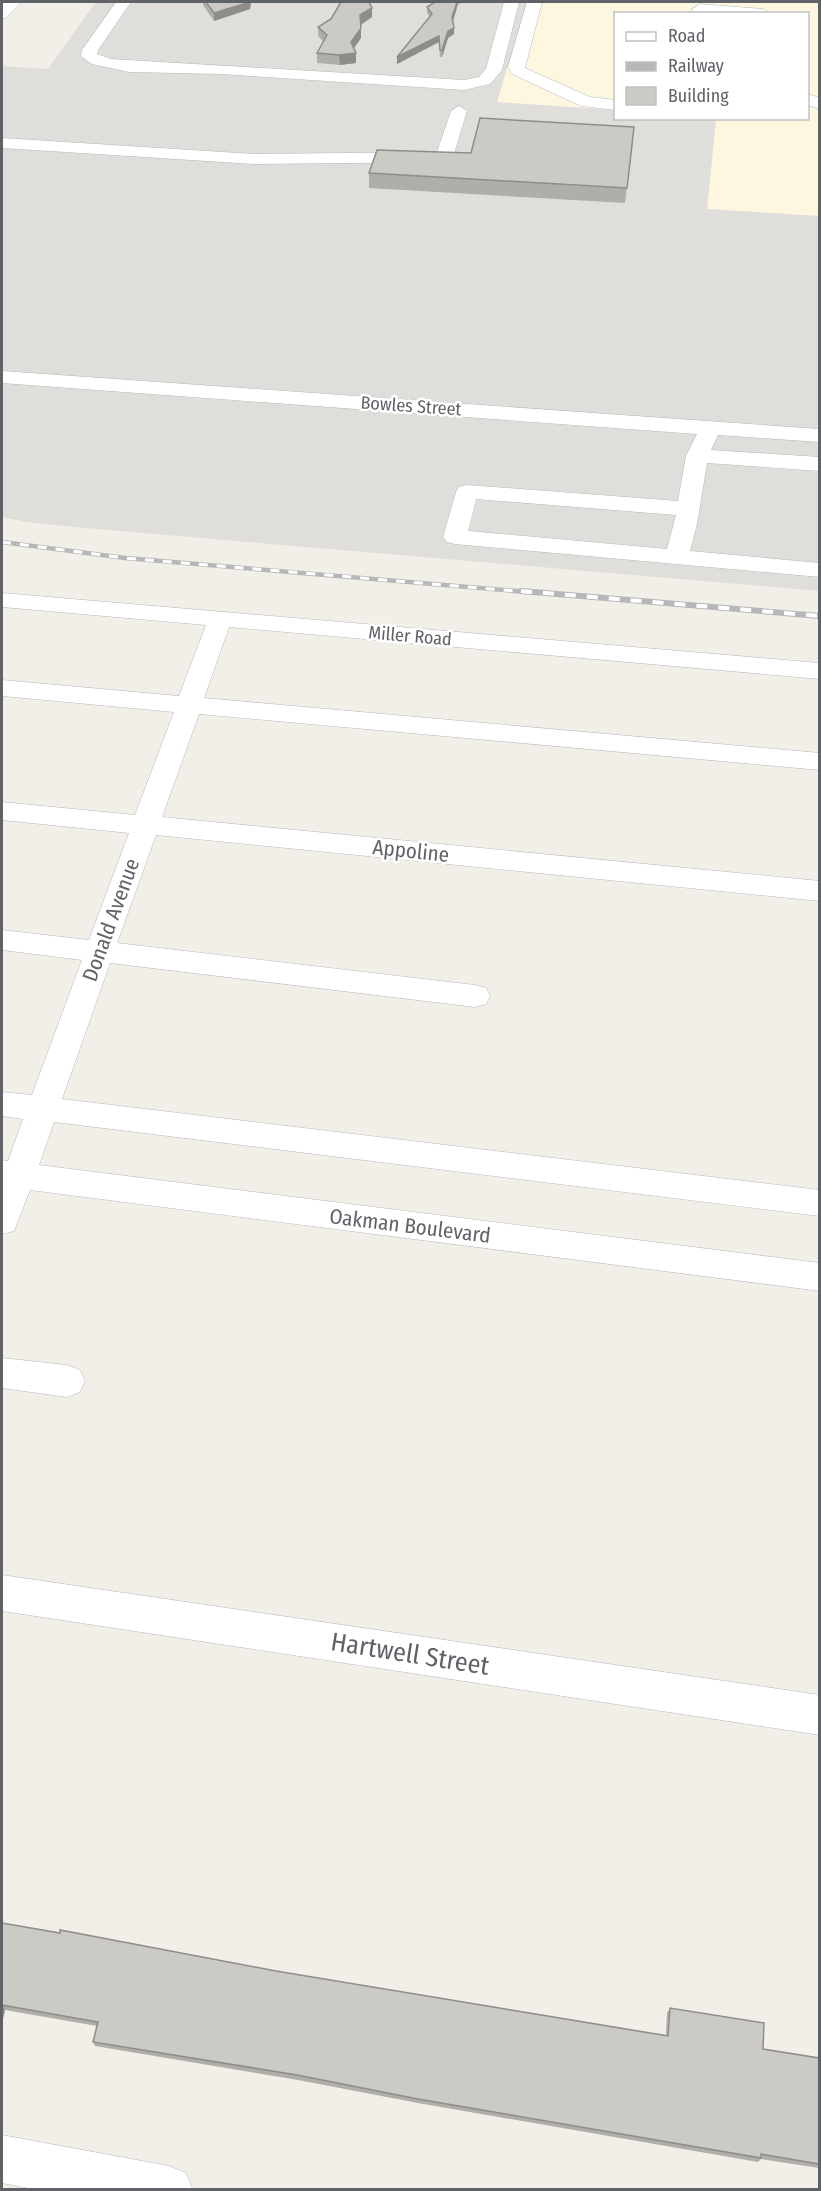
<svg xmlns="http://www.w3.org/2000/svg" width="821" height="2191" viewBox="0 0 821 2191" font-family="'Fira Sans Condensed',sans-serif">
	<style>
		.commercial { fill: #fef7e0 }
		.industrial { fill: #e0deda }
		.lines { fill: none; stroke-linecap: round; stroke-linejoin: round }
		.minor-casing { stroke: #b5b8bc; stroke-width: 1 }
		.minor { fill: #fff; fill-rule: evenodd }
		.rail-far1-casing { stroke: #b6b7b8; stroke-width: 4.5 }
		.rail-casing { stroke: #b6b7b8; stroke-width: 6 }
		.rail-far1 { stroke: #fff; stroke-width: 3; stroke-dasharray: 9; stroke-linecap: butt }
		.rail { stroke: #fff; stroke-width: 4; stroke-dasharray: 11; stroke-linecap: butt }
		.wall { fill: #afaea9 }
		.shaded-wall { fill: #8f8d8a }
		.building { fill: #cccac5; stroke: #8f8d8a; stroke-width: 1.5 }
		.labels { text-anchor: middle; dominant-baseline: central; stroke-width: 5; stroke-linejoin: round; paint-order: stroke }
		.far-street-label { font-size: 18px; fill: #5f6368; stroke: #fff }
		.street-label { font-size: 21px; fill: #5f6368; stroke: #fff }
		.near-street-label { font-size: 26px; fill: #5f6368; stroke: #fff }
	</style>
	<rect width="100%" height="100%" fill="#f1efe8"/>
	<path class="commercial" d="M526,2h293v214l-112,-7 9,-90 92,-1v-104h-192l-1,96 -119,-8z"/>
	<path class="industrial" d="M96,2h430l-29,100 118,8 1,8 100,1 -9,90 112,7v375l-745,-64 -48,-5 -24,-5v-451l46,3z"/>
	<g class="lines">
		<defs>
			<path id="minor" d="M5,2h16l-14,15 -5,2v-14z
				M116,2h15l-33,48 -1,4 14,5 353,21 15,-3 7,-8 18,-67h15l-17,68 -12,14 -26,6 -243,-16 -92,-2 -37,-8 -11,-8 1,-6z
				M527,2h15l-17,66 65,29 26,3v10l-35,-4 -69,-32 -4,-7z
				M700,4l63,5 7,5 -75,-2 -3,-3z
				M808,94l12,4v11l-12,-4z
				M459,106l8,5 -14,46 -3,4 -6,1 -190,2 -252,-16v-10l252,16 183,-2 14,-41z
				M2,371l818,58v13l-102,-7 -7,15 109,7v14l-113,-8 -10,61 -7,27 130,12v14l-365,-33 -8,-2 -4,-5 13,-45 3,-5 8,-2 211,16 8,-45 11,-22 -695,-51zM476,499l200,16 -9,34 -199,-18z
				M2,593l818,70v16l-591,-52 -25,71 616,55v17l-621,-56 -37,103 658,64v20l-664,-66 -39,108 358,42 11,3 4,8 -4,8 -11,3 -365,-44 -48,136 758,91v26l-766,-94 -15,43 781,98v28l-790,-101 -16,41 -12,3v-74l6,1 15,-42 -21,-3v-24l30,3 50,-135 -80,-10v-20l87,10 40,-107 -127,-13v-18l133,13 39,-103 -172,-16v-16l177,16 27,-71 -204,-18z
				M2,1358l65,7 13,5 5,11 -5,11 -13,5 -65,-9z
				M2,1575l818,120v40l-818,-124z
				M2,2135l167,31 17,7 7,17h-155l-36,-7z"/>
		</defs>
		<use href="#minor" class="minor-casing"/>
		<use href="#minor" class="minor"/>
		<defs>
			<path id="rail-far1" d="M2,542l123,16 414,35"/>
			<path id="rail" d="M521,591l299,25"/>
		</defs>
		<use href="#rail-far1" class="rail-far1-casing"/>
		<use href="#rail" class="rail-casing"/>
		<use href="#rail-far1" class="rail-far1"/>
		<use href="#rail" class="rail"/>
	</g>
	<path class="wall" d="M203,2h48l-1,7 -36,12 -11,-16z
		M458,4l-5,17 1,13 -6,4 -6,19h-2l-1,-15 -42,22 33,-47 -3,-4v-6z
		M372,8v9l-11,8v13l-7,10 2,5v10l-16,2 -23,-2v-10l6,-12 -5,-5v-9l13,-8z
		M633,142l-8,61 -256,-15v-15z
		M2,1923l274,48 390,64 1,-22 3,-5 93,41 56,9v110l-58,-9 -3,3 -340,-59 -120,-23 -203,-34 -2,-4 4,-16 -92,-16 -3,13z"/>
	<path class="shaded-wall" d="M251,2l-1,7 -36,12v-8z
		M457,2h7l-6,2 -6,20v-7z
		M372,8v9l-12,8v-10z
		M361,28v10l-9,13 -1,-9z
		M454,28v6l-6,4 -6,19v-7l6,-19z
		M439,36v6l-42,22v-7z
		M356,53v10l-16,2 -1,-10z
		M2,2005l3,5 -3,13z"/>
	<path class="building" d="M206,2h44l-36,11z
		M341,2h28l3,6 -12,7 1,13 -10,14 5,11 -17,2 -22,-2 10,-18 -9,-8 13,-8z
		M435,2h22l-5,15 2,11 -6,3 -6,19h-2l-1,-14 -42,21 35,-43 -5,-7z
		M480,118l154,9 -7,61 -258,-15 8,-23 94,3z
		M2,1923l58,10v-3l216,41 392,65 2,-28 94,15 -1,26 56,9v106l-58,-10v4l-343,-59 -121,-24 -204,-33 5,-20 -96,-17z"/>
	<g class="labels">
		<g class="far-street-label">
			<text transform="translate(411 406) rotate(4)">Bowles Street</text>
			<text transform="translate(410 636) rotate(5)">Miller Road</text>
		</g>
		<g class="street-label">
			<text transform="translate(411 851) rotate(6)">Appoline</text>
			<text transform="translate(111 920) rotate(-70)">Donald Avenue</text>
			<text transform="translate(410 1226) rotate(7)">Oakman Boulevard</text>
		</g>
		<g class="near-street-label">
			<text transform="translate(410 1654) rotate(9)">Hartwell Street</text>
		</g>
	</g>
	<rect width="821" height="2191" fill="none" stroke="#5f6368" stroke-width="6"/>
	<rect x="614" y="12" width="195" height="108" fill="#ffffff" stroke="#bfc1c3" stroke-width="1.5"/>
	<rect x="626" y="32" width="30" height="9" fill="#ffffff" stroke="#bfc1c3" stroke-width="1.5"/>
	<text x="668" y="42" font-size="18" fill="#5f6368">Road</text>
	<rect x="626" y="62" width="30" height="9" fill="#b6b7b8" stroke="#bfc1c3" stroke-width="1.5"/>
	<text x="668" y="72" font-size="18" fill="#5f6368">Railway</text>
	<rect x="626" y="87" width="30" height="18" fill="#cccac5" stroke="#bfc1c3" stroke-width="1.5"/>
	<text x="668" y="102" font-size="18" fill="#5f6368">Building</text>
</svg>
